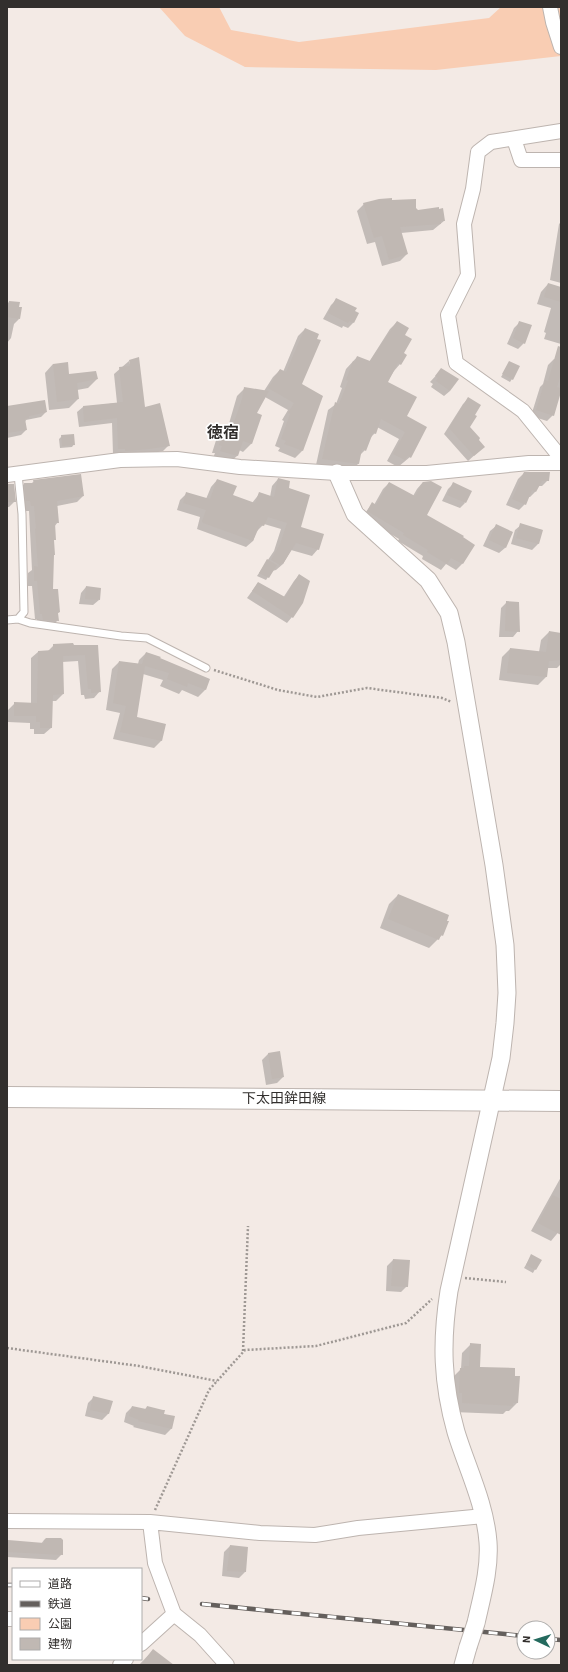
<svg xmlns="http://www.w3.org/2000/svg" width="568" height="1672" viewBox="0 0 568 1672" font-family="'Source Sans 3','Noto Sans JP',sans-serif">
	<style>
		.green { fill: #f9cdb3 }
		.shadow { fill: #0003 }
		.building { fill: #c0b8b3 }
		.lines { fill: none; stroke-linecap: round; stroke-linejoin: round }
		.service-casing { stroke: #bdb4af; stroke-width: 9 }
		.minor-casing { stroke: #bdb4af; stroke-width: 16 }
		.tertiary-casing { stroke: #bdb4af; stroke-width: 19 }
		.secondary-casing { stroke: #bdb4af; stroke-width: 22 }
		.path { stroke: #9e9894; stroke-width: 2.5; stroke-dasharray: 2 2; stroke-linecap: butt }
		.service { stroke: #fff; stroke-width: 7 }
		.minor { stroke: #fff; stroke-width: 14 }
		.tertiary { stroke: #fff; stroke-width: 17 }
		.secondary { stroke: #fff; stroke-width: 20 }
		.rail-casing { stroke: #645f5c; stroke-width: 4.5 }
		.rail { stroke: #fff; stroke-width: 3; stroke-dasharray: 9; stroke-linecap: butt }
		.tertiary-bridge-casing { stroke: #bdb4af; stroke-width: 19; stroke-linecap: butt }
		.tertiary-bridge { stroke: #fff; stroke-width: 17 }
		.labels { text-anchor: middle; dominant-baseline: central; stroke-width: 3.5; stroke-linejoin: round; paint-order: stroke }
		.street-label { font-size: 14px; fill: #322f2d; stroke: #fff }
		.quarter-label { font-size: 16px; font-weight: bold; fill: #322f2d; stroke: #fff }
	</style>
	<rect width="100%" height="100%" fill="#f3eae5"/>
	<path class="green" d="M159,7h60l12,23 68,12 190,-24 12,-11h60v49l-125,14 -191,-3 -60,-31z"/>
	<path class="shadow" d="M392,201l23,8 3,2 20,-1 6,11 -11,9 -32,3 6,21 -7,7 -18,5 -7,-24 -8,2 -10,-33 7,-7z
		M561,222v61l-11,-3 9,-56z
		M548,284l13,4v56l-17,-5 2,-6 -2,-1 7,-24 -14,-4 4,-12z
		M337,299l17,13 -1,11 -5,5 -5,-2 -1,2 -19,-9 8,-14z
		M9,302l10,17 -5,5 -3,14 -4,5v-39z
		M397,322l6,14v18l-3,10 -6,7 -7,11 18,35 5,40 -12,10 -11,-6 12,-22 -22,-12 -2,6 -5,5 -5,12 -6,6 -1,8 -7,7 -35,-6 12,-55 8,-6 6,-16 -2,-1 6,-18 11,-12 12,5 21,-33z
		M520,322l4,21 -6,6 -11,-5 7,-16z
		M305,329l-5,56 22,11 -20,55 -7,7 -17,-7 2,-3 -5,-2 9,-25 -2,-1 6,-10 -23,-13 -10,17 5,2 -9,28 -8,8 -4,-2 -2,6 -8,7 -16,-5 2,-5h-3l6,-19 8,-8 2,1 9,-31 8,-8 19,3 9,-14 7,-7 3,2 15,-36z
		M554,359l7,1v29l-8,26 -6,6 -16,-5 9,-29 3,-3 5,-19z
		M129,361l15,47 25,37 -6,6 -20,4 -30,-1 -1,-31 -33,4 -2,-15 6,-5 34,-4 -3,-29z
		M510,362l2,17 -2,3 -9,-5z
		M53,364l15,11 29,4 -9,9 -11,2 1,9 -9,9 -20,2 -4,-37z
		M442,369l8,22 -6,5 -13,-9 2,-3 -3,-2z
		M469,398l4,17 -4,12 8,13 1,12 -10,9 -24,-27 19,-30z
		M7,407l39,5 -5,5 -15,3 -1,2 1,8 -5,5 -14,3z
		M62,436l12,8 -2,3 -12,1 -1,-9z
		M524,473l24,7 -6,6h-4l-3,6 -5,5h-2l-3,7 -6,6 -13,-5 12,-26z
		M278,479l9,10 13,39 18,21 -6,7 -21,-6 -8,14 -7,6 -4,1 -6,9 -9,-4 17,-25 7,-22 -17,-5 -8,8 -3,9 -7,6 -49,-18 3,-12 -23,-7 3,-10 7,-7 19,6 5,-12 6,-7 15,16 20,7 8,-10 10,4 2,-11z
		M34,481l49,15 -6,6 -20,4 1,16 -4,5 1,12 -2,2 -1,49 7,22 -2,2 1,6 -6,6 -15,-1v-6h-2l-3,-33h-4v-13l4,-3 -3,-59h-4l-6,-21 5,-6h7z
		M423,482l3,33 47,30 -11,19 -6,6 -10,-6 -5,6 -19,-11 1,-3 -25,-15 1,-2 -37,-22 10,-13 2,1 9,-16 6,-6 24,13 4,-7z
		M453,484l12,19 -5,5 -18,-7 6,-12z
		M7,485l8,16 -6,6h-2z
		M521,525l21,5 -4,14 -6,6 -21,-6 4,-14z
		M496,526l16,6 -7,16 -6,5 -16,-7 7,-15z
		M299,575l-7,42 -5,6 -40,-25 11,-15 25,15 11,-17z
		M86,587l13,13 -6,5 -14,-1 2,-11z
		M507,602l11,29 -5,6h-14l2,-29z
		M549,632l12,2v30l-4,4h-10l-1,9 -8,8 -39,-5 3,-23 8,-8 29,3 2,-12z
		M54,645l43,1 3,45 -6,7 -9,1 -1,-4h-3l-3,-34 -16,1 1,32 -7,7h-4l-1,27 -7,6h-10v-5h-4v-6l-22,-1v-12l7,-7 16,1v-46l7,-6 10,-1z
		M146,653l63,27 -4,10 -7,7 -16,-7 -3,4 -19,-8 3,-6 -20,-6 -8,43 30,8 -4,16 -7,7 -41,-9 7,-26 -14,-3 6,-41 7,-7 19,2 1,-4z
		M398,895l48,26 -4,14 -13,13 -49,-20 9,-24z
		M279,1052l4,25 -6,6 -11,2 -4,-25 6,-6z
		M561,1177v52l-10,12 -20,-10z
		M531,1256l9,4 -7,13 -9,-5z
		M393,1260l14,26 -6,6 -15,-1 1,-25z
		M471,1344l8,24 38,35 -8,8h-3l-3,3 -50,-2 -1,-34 9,-9 1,-16z
		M93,1398l18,4 -3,12 -6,6 -17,-4 3,-13z
		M132,1407l12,3 3,-3 16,7 11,3 -3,12 -6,6 -32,-8 1,-1 -10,-4 2,-9z
		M44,1540l18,14 -6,6 -49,-3v-14l1,-2 33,3z
		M230,1546l15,26 -6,6 -17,-2 2,-24z
		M153,1650l19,15h-33z"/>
	<path class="building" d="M392,198v2l24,-1v9l2,2 21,-3v2l4,-1 2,13h-4v3l-41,3 8,27 -19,6 -7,-24 -8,2 -11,-35 16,-4z
		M548,283l13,4v15l-17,-5z
		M336,298l21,10 -2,3 4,2 -5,10 -5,-2 -1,2 -20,-10z
		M9,301l11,1 -1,5h3l-2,12 -13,-2z
		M397,321l12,7 -4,7 7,4 -8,14 3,2 -6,10 -3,-2 -10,19 29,15 -10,19 20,11 -16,31 -3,-2 -3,4 -12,-6 12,-22 -24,-13 -5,15 -3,-1 -7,18 -4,-2 -3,15 -37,-5 13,-57 4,2 9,-23 -2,-1 7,-19 2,1 2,-6 13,5z
		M519,321l13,4 -7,19 -12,-6z
		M305,328l14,6 -2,5 4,1 -19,44 21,12 -20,55 -19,-7 2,-3 -5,-2 9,-25 -2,-1 6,-10 -26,-15 12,-19 6,3z
		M558,346l3,1v27l-4,13 4,1v4l-7,24 -18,-6 9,-30 3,1z
		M139,357l6,50 15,-4 10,43 -21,3 -24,2v-2h-7l-1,-31 -33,4 -1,-16 40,-4 -4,-35 11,-1 -1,-6z
		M509,361l11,5 -7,14 -11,-6z
		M68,362l1,12 27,-3 2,8 -21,4 2,16 -22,3 -4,-38z
		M441,368l18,11 -9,12 -14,-10 2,-3 -3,-2z
		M244,387l25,4 -12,22 5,2 -10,29 -9,-3 -5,15 -18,-5 2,-5 -3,-1 6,-20 7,3 10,-29z
		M468,397l13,8 -6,10 2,1 -7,11 10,11 -1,2 6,7 -11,9 -25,-28z
		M45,400l2,12 -18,4v2l-4,1 2,11 -20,3v-27z
		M74,434l1,11 -13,1 -1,-11z
		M524,472h26l-1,9h-7l-6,11 -4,-2 -6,15 -14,-6z
		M81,474l3,22 -27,5 2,22h-4l1,17h-2l1,15h-1l-1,34h5l2,23 -2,1 1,8 -16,-1 -1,-6h-2l-3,-33h-3v-15l4,1 -3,-38 1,-1 -2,-22h-3l-1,-5h-4l-2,-18h10l-1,-3z
		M278,478l12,3 -1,7 21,7 -9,32 23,7 -5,16 -23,-7 -13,21 -1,-1 -2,2 -9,-5 9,-16 7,-21 -19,-6 -4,9 -4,-1 -7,16 -50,-18 -1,-2 4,-11 -23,-7 3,-11 24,7 7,-20 20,7 -4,9 22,8 4,-11 15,5z
		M431,481l11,6 -15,28 37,21 -1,1 12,8 -12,19 -12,-6 -4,6 -20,-12 1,-2 -25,-15 1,-2 -37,-22 5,-9 4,3 13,-23 26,14 8,-14z
		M453,482l19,9 -6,12 -19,-8z
		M7,484h7l2,18h-9z
		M520,523l23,7 -4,14 -23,-6z
		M496,524l17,8 -7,16 -17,-8z
		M267,559l10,6 -8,13 -10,-5z
		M299,574l11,7 -7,22 -10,15 -41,-27 6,-9 27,15z
		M86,586l15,2 -1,12 -15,-1z
		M506,601l13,1 1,30 -15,-1z
		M549,631l12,2v27l-12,1 -2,16 -40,-4 3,-25 36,4z
		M73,643l1,2h24l3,47 -10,1v-4h-3l-3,-34 -22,1 1,38 -11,1 -1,33h-12v-6h-4v-6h-22v-14l23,1 1,-52 15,-1v-6z
		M146,652l15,5 -1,1 50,21 -4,11 -18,-7 -1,4 -20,-8 2,-6 -24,-7 -8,51 29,7 -4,17 -42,-9 6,-26 -13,-3 6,-42 23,3z
		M398,894l51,21 -2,6h2l-6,15 -2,-1 -2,5 -51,-21z
		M280,1051l4,26 -12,2 -4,-26z
		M553,1195l8,4v36l-23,-12z
		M531,1254l11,6 -6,10 -10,-5z
		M393,1259l17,1 -2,27 -17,-1z
		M470,1343l11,1 -1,23 35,1v8h5l-2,27h-5v3l-51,-3v-10h-3l1,-25h4v-2h5z
		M93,1396l20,5 -4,13 -19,-4z
		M132,1406l14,3 1,-3 16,4h2l-1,4 11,2 -3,13 -34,-8 1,-1 -10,-4z
		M46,1538h15l2,2v15l-56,-3 1,-12 36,3v-3z
		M230,1545l18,2 -2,25 -19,-1z
		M153,1649l21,16h-33z"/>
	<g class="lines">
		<defs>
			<path id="service" d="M18,619l6,-7 -2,-98 -4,-40
				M7,620l11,-1 12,4 91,13 26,2 59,30"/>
			<path id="minor" d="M550,7l3,15 8,25
				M561,131l-70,11 -13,10 -5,37 -9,35 4,51 -20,40 8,48 67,48 38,47
				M514,139l7,21h40
				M7,475l113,-15 57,-1 63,8 97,6h90l102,-10h32
				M7,1521l143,1 110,11 55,2 43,-7 126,-12
				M150,1522l5,41 19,51 26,21 27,30
				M7,1619h6
				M141,1644l33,-30
				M120,1665l6,-6"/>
			<path id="tertiary" d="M337,473l18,41 73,66 21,33 7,29 38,223 11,80 2,48 -2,30 -4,35 -52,233c-8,51 -7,91 7,141 11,36 29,71 32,110 2,27 -6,54 -12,81
				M463,1665l5,-18"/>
			<path id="secondary" d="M7,1097l554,4"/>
		</defs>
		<use href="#service" class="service-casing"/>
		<use href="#minor" class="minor-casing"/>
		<use href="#tertiary" class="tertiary-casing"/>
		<use href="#secondary" class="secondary-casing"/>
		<path class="path" d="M214,670l64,20 39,7 50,-9 75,10 10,4
			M465,1278l41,4
			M7,1348l132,18 78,15
			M243,1351l5,-125
			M155,1510l54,-120 36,-40 71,-4 90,-23 26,-24"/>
		<use href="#service" class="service"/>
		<use href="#minor" class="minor"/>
		<use href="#tertiary" class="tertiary"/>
		<use href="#secondary" class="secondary"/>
		<defs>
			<path id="rail" d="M7,1585h6
				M141,1598l7,1
				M202,1604l322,32
				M548,1639l13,1"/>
		</defs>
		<use href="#rail" class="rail-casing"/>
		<use href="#rail" class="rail"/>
		<defs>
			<path id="tertiary-bridge" d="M468,1647l8,-24"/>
		</defs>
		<use href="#tertiary-bridge" class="tertiary-bridge-casing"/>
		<use href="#tertiary-bridge" class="tertiary-bridge"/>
	</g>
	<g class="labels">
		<g class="street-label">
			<text x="284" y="1099">下太田鉾田線</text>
		</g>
		<g class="quarter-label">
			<text x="223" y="433">徳宿</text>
		</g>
	</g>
	<rect width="568" height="1672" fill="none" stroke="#322f2d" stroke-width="16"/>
	<rect x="12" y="1568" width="130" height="92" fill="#ffffff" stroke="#adacab"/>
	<rect x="20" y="1581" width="20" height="6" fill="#ffffff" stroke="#adacab"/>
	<text x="48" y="1588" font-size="12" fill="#322f2d">道路</text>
	<rect x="20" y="1601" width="20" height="6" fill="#645f5c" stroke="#adacab"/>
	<text x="48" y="1608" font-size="12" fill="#322f2d">鉄道</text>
	<rect x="20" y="1618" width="20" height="12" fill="#f9cdb3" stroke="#adacab"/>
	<text x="48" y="1628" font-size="12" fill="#322f2d">公園</text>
	<rect x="20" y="1638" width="20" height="12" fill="#c0b8b3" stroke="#adacab"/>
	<text x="48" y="1648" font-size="12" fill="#322f2d">建物</text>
	<g transform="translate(536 1640) rotate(274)"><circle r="19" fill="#ffffff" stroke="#adacab"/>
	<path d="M0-3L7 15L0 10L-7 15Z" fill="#246a5e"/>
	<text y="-6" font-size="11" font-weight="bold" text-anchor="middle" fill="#322f2d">N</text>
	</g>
</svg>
